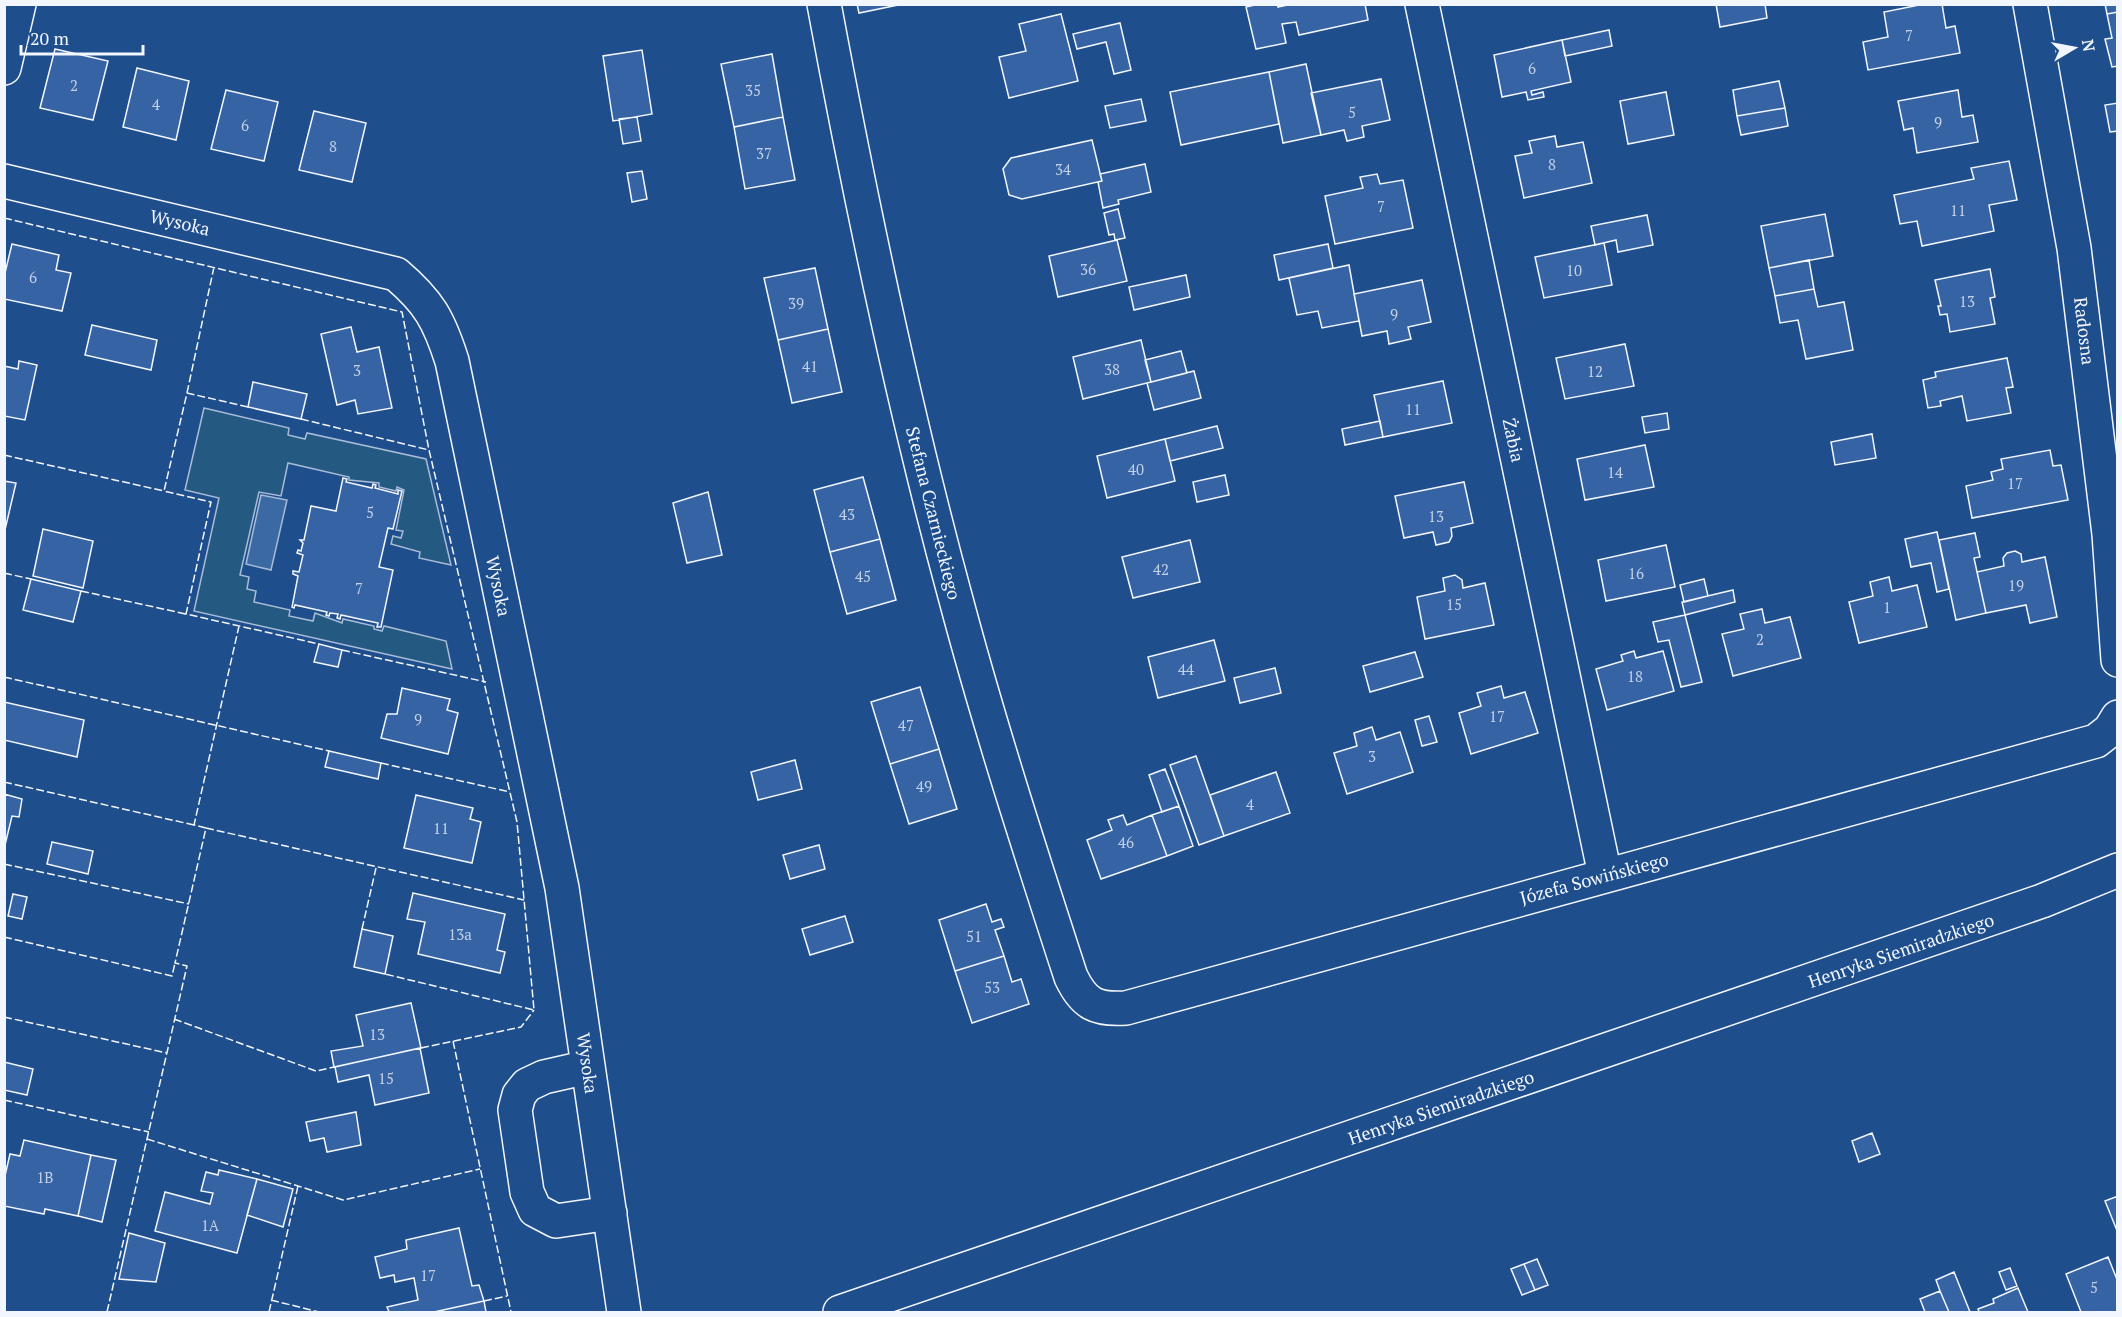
<svg xmlns="http://www.w3.org/2000/svg" width="2122" height="1317" viewBox="0 0 2122 1317" font-family="'PT Serif',serif">
	<style>
		.green { fill: #245a82; stroke: #a8bbd7; stroke-width: 1.5 }
		.water { fill: #3b69a3; stroke: #a8bbd7; stroke-width: 1.5 }
		.building { fill: #3563a3; stroke: #f2f6ff; stroke-width: 1.5 }
		.lines { fill: none; stroke-linecap: round; stroke-linejoin: round }
		.minor-casing { stroke: #f2f6ff; stroke-width: 36 }
		.major-casing { stroke: #f2f6ff; stroke-width: 36 }
		.minor { stroke: #1f4e8c; stroke-width: 33 }
		.major { stroke: #1f4e8c; stroke-width: 33 }
		.fence { stroke: #f2f6ff; stroke-width: 1.5; stroke-dasharray: 8 3; stroke-linecap: butt }
		.labels { text-anchor: middle; dominant-baseline: central; stroke-width: 4.5; stroke-linejoin: round; paint-order: stroke }
		.number-label { font-size: 15px; fill: #c3d1e8 }
		.street-label { font-size: 18px; fill: #f2f6ff; stroke: #1f4e8c }
	</style>
	<rect width="100%" height="100%" fill="#1f4e8c"/>
	<path class="green" d="M204,408l85,20 -1,7 17,4 2,-6 119,26 25,106 -32,-7 1,-6 -29,-8 2,-8 8,2 2,-7 -7,-1 8,-40 -7,-3 -1,4 -17,-4v-4l-30,-3v-3l-61,-14 -7,33 -22,-4 -19,83 9,2 -2,12 9,2 -2,11 36,8 -1,6 24,5 2,-8 27,10 1,-4 31,7v3l8,2 2,-5 62,15 6,28 -258,-58 25,-113 -34,-8z"/>
	<path class="water" d="M261,495l26,5 -16,70 -25,-6z"/>
	<path class="building" d="M857,4h46l-44,9z
		M1259,4h19v3l14,-3h73l3,16 -69,15 -3,-13 -14,2 4,19 -30,6 -10,-42z
		M1716,4h49l2,14 -47,9z
		M1924,4h18l4,24 9,-2 5,27 -92,17 -5,-28 25,-5 -4,-25z
		M2105,4h13v8l-11,2z
		M2118,12v54l-6,1 -7,-28 7,-1 -5,-24z
		M1061,14l17,67 -69,17 -10,-41 27,-6 -7,-27z
		M1120,23l11,47 -17,4 -8,-32 -29,7 -4,-15z
		M1609,30l3,16 -47,10 -3,-16z
		M1562,40l9,42 -40,9 1,4 11,-3 1,5 -16,3 -2,-8 -24,5 -8,-42z
		M55,49l53,12 -15,59 -53,-12z
		M642,50l10,64 -39,7 -10,-65z
		M772,54l11,63 -49,10 -13,-63z
		M1306,64l15,71 -38,8 -14,-71z
		M137,68l52,13 -13,59 -53,-13z
		M1269,72l10,52 -98,21 -11,-53z
		M1381,79l9,41 -28,6 2,11 -17,4 -3,-11 -23,5 -10,-42z
		M1779,81l6,27 -48,8 -4,-26z
		M226,90l52,12 -14,59 -53,-12z
		M1958,90l4,27 11,-2 5,27 -61,11 -4,-25 -9,2 -6,-29z
		M1666,92l8,43 -46,9 -8,-43z
		M1141,99l5,22 -36,7 -5,-22z
		M2118,103v28l-8,1 -5,-27z
		M1785,108l3,18 -47,9 -4,-19z
		M314,111l52,12 -14,59 -53,-12z
		M637,117l4,24 -18,3 -4,-25z
		M783,117l12,63 -50,9 -11,-62z
		M1555,136l2,11 26,-5 9,41 -68,15 -9,-42 17,-3 -3,-12z
		M1092,140l10,41 -80,18 -13,-4 -6,-26 8,-11z
		M2009,161l8,39 -28,5 5,26 -72,15 -5,-25 -17,3 -6,-29 80,-16 -3,-11z
		M1145,164l6,28 -33,8 1,4 -16,4 -5,-26 4,-1 -2,-7z
		M642,171l5,28 -15,3 -5,-29z
		M1377,174l3,10 23,-4 10,48 -78,16 -10,-48 38,-8 -3,-11z
		M1118,209l7,29 -10,2 -1,-6 -5,1 -5,-22z
		M1825,214l8,42 -64,12 -8,-42z
		M1647,215l6,30 -35,7 -2,-12 -21,5 -4,-19z
		M1117,240l10,41 -69,16 -9,-41z
		M1604,243l8,42 -68,13 -9,-41z
		M12,244l47,11 -3,15 15,3 -9,38 -58,-12v-22z
		M1328,244l5,24 -54,12 -5,-25z
		M1809,260l5,29 -39,7 -6,-28z
		M1349,265l10,56 -37,7 -4,-17 -21,4 -8,-37z
		M815,268l13,61 -50,11 -14,-62z
		M1990,269l5,28 -5,1 5,26 -45,8 -3,-18 -7,1 -2,-9h3l-6,-26z
		M1186,275l4,22 -56,13 -5,-23z
		M1422,280l9,42 -23,5 3,12 -22,5 -2,-13 -25,5 -8,-42z
		M1814,289l4,18 26,-5 9,48 -47,9 -8,-39 -18,3 -5,-27z
		M92,325l65,15 -6,30 -66,-15z
		M351,327l6,25 22,-5 13,61 -34,6 -3,-14 -18,5 -16,-71z
		M828,329l14,63 -50,11 -14,-63z
		M1141,340l10,42 -68,17 -10,-42z
		M1625,344l9,42 -69,13 -9,-41z
		M1181,351l6,22 -36,9 -6,-22z
		M2007,358l6,29 -7,1 5,25 -44,8 -5,-25 -22,5 1,5 -13,2 -5,-28 13,-3 -1,-5z
		M19,361l18,4 -12,55 -21,-4v-50l14,3z
		M1194,371l7,27 -47,12 -7,-27z
		M1443,381l9,42 -69,14 -9,-42z
		M253,382l54,12 -6,25 -53,-12z
		M1667,413l2,16 -24,4 -3,-16z
		M1380,421l3,16 -38,8 -3,-16z
		M1217,426l6,22 -53,13 -5,-22z
		M1872,434l4,24 -41,7 -4,-23z
		M1165,439l10,42 -68,17 -10,-42z
		M1645,445l9,42 -69,13 -8,-41z
		M2050,450l3,16 8,-1 7,35 -96,18 -6,-32 27,-6 -2,-8 12,-3 -2,-10z
		M1225,475l4,20 -32,7 -4,-20z
		M863,477l17,62 -50,13 -16,-62z
		M343,478l4,1 -1,3 26,6 1,-4 3,1 -1,3 23,6v-4l4,1 -9,38 -5,-1 -9,39 14,3 -12,57h-4l1,-4 -37,-8 -1,4 -3,-1 1,-4 -8,-1 -1,3 -3,-1 1,-3 -32,-7 -1,3 -2,-1 6,-31 -5,-2v-3l6,1 4,-17 -6,-2 1,-3 3,1 2,-8 -3,-3h4l7,-34 25,5z
		M4,481l12,2 -12,51z
		M1464,482l9,41 -22,5 1,8 -3,6 -13,3 -3,-13 -29,6 -9,-42z
		M708,492l14,63 -35,8 -14,-60z
		M43,529l50,12 -10,47 -50,-12z
		M1937,532l12,57 -12,3 -6,-29 -20,4 -6,-28z
		M1975,533l5,24 -6,1 12,55 -30,7 -17,-80z
		M880,539l16,61 -49,14 -17,-62z
		M1190,540l10,42 -67,16 -11,-41z
		M1666,545l9,42 -69,14 -8,-41z
		M2015,551l6,3 1,8 23,-5 12,60 -27,6 -4,-18 -40,8 -9,-41 27,-6 -1,-8 4,-5z
		M1455,575l7,5 1,8 22,-5 9,42 -69,14 -8,-42 28,-6 -2,-13z
		M1889,577l3,14 25,-6 10,42 -68,16 -10,-41 24,-6 -3,-14z
		M31,579l50,12 -8,31 -50,-12z
		M1704,579l4,17 -24,6 -4,-17z
		M1733,590l2,12 -50,13 -3,-13z
		M1762,609l3,14 25,-6 11,41 -68,18 -11,-42 22,-5 -4,-15z
		M1685,615l17,67 -21,5 -12,-47 -11,2 -5,-20z
		M1214,640l11,41 -67,17 -10,-41z
		M319,644l23,6 -4,17 -24,-5z
		M1634,651l2,7 27,-7 11,40 -67,19 -11,-41 27,-8 -2,-6z
		M1415,652l8,25 -53,15 -7,-26z
		M1275,668l6,25 -41,10 -6,-25z
		M1501,686l3,12 21,-6 13,41 -67,21 -12,-41 22,-7 -4,-13z
		M920,687l19,62 -49,15 -19,-62z
		M402,688l48,11 -3,11 11,3 -10,41 -67,-16 6,-24h10z
		M4,702l80,18 -7,37 -73,-17z
		M1429,716l8,26 -15,4 -7,-26z
		M1372,727l4,13 24,-8 13,40 -66,22 -13,-41 23,-7 -3,-13z
		M939,749l18,60 -48,15 -19,-60z
		M329,751l52,12 -3,16 -53,-12z
		M1196,756l28,80 -25,9 -29,-80z
		M795,760l7,29 -44,11 -7,-28z
		M1165,769l14,37 -17,6 -13,-37z
		M1276,772l14,41 -66,23 -14,-41z
		M4,794l18,5 -3,18 -7,-1 -7,29z
		M416,795l57,13 -3,11 11,3 -9,41 -68,-15z
		M1179,806l14,40 -26,10 -15,-41z
		M1123,815l4,10 25,-10 15,41 -66,23 -14,-39 25,-10 -4,-10z
		M52,842l41,9 -5,23 -41,-10z
		M819,845l6,24 -35,10 -7,-24z
		M413,893l92,21 -8,36 8,2 -5,21 -82,-19 7,-32 -18,-3z
		M13,894l14,3 -5,22 -14,-3z
		M986,904l6,18 9,-3 3,8 -9,3 9,26 -49,15 -16,-51z
		M845,916l8,26 -43,13 -8,-26z
		M362,929l31,7 -8,38 -31,-7z
		M1004,956l8,26 9,-3 8,25 -57,19 -17,-52z
		M411,1003l10,45 -87,19 -3,-16 32,-5 -7,-31z
		M420,1048l9,45 -54,12 -6,-30 -31,7 -3,-15z
		M4,1062l29,7 -6,26 -23,-5z
		M356,1112l5,33 -34,7 -3,-14 -14,3 -4,-19z
		M1872,1133l8,21 -21,8 -7,-21z
		M24,1140l67,15 -13,61 -33,-7 -1,5 -40,-8v-26l6,-26 10,2z
		M91,1155l25,5 -14,62 -24,-6z
		M219,1170l38,9 -20,74 -82,-22 10,-39 45,12 3,-11 -12,-2 5,-19 12,3z
		M257,1179l36,10 -10,38 -36,-12z
		M2118,1196v37l-13,-32z
		M459,1228l13,58 7,-1 5,16 -50,11h-45l-2,-5 31,-7 -4,-22 -19,4 -1,-7 -14,3 -5,-21 32,-8 -1,-9z
		M129,1233l36,10 -9,39 -37,-3z
		M2108,1257l10,25v30h-37l-15,-38z
		M1537,1259l11,26 -13,5 -11,-26z
		M1524,1264l11,26 -13,5 -11,-26z
		M2010,1268l7,18 -11,4 -7,-18z
		M1954,1272l16,40h-21l-9,-21 -4,-11z
		M2018,1288l10,24h-49l-1,-3 16,-6 -1,-4z
		M1940,1291l9,21h-24l-5,-13z
		M484,1301l2,11h-52l41,-9z"/>
	<g class="lines">
		<defs>
			<path id="minor" d="M824,4c37,199 78,397 131,592 34,128 75,255 116,381 13,27 25,33 55,31l970,-267 14,-11 8,-13
				M1422,4l183,871
				M2030,4l44,244 35,286 9,126
				M4,68l15,-64
				M4,181l392,93c33,28 43,46 56,87l110,527 62,424
				M588,1067l-44,10 -17,8 -8,10 -4,15 12,82 8,18 21,11 54,-8"/>
			<path id="major" d="M840,1312l1202,-411 76,-31"/>
		</defs>
		<use href="#minor" class="minor-casing"/>
		<use href="#major" class="major-casing"/>
		<use href="#minor" class="minor"/>
		<use href="#major" class="major"/>
		<path class="fence" d="M4,218l398,94 27,138
			M187,393l27,-126
			M248,407l-61,-14 -23,98 47,11 -25,112 133,30
			M301,419l128,31 88,372 17,188 -149,-36
			M4,455l160,36
			M4,573l27,6
			M81,591l105,23
			M342,650l144,32
			M4,677l325,74
			M381,763l129,29
			M4,782l190,43
			M206,828l318,72
			M4,864l185,40
			M362,929l14,-61
			M4,937l168,39 3,-13
			M4,1017l163,36
			M174,1019l142,52 18,-4
			M453,1041l58,271
			M421,1048l100,-21 13,-17
			M4,1100l145,32
			M147,1139l196,61 137,-31
			M271,1300l48,12
			M484,1301l23,-5
			M107,1312l80,-346 -12,-3 31,-135 -12,-3 45,-199
			M269,1312l29,-126"/>
	</g>
	<g class="labels">
		<g class="number-label">
			<text x="1909" y="35">7</text>
			<text x="1532" y="68">6</text>
			<text x="74" y="85">2</text>
			<text x="753" y="90">35</text>
			<text x="156" y="104">4</text>
			<text x="1352" y="112">5</text>
			<text x="1938" y="122">9</text>
			<text x="245" y="125">6</text>
			<text x="333" y="146">8</text>
			<text x="764" y="153">37</text>
			<text x="1552" y="164">8</text>
			<text x="1063" y="169">34</text>
			<text x="1381" y="206">7</text>
			<text x="1958" y="210">11</text>
			<text x="1088" y="269">36</text>
			<text x="1574" y="270">10</text>
			<text x="33" y="277">6</text>
			<text x="1967" y="301">13</text>
			<text x="796" y="303">39</text>
			<text x="1394" y="314">9</text>
			<text x="810" y="366">41</text>
			<text x="1112" y="369">38</text>
			<text x="357" y="370">3</text>
			<text x="1595" y="371">12</text>
			<text x="1413" y="409">11</text>
			<text x="1136" y="469">40</text>
			<text x="1615" y="472">14</text>
			<text x="2015" y="483">17</text>
			<text x="370" y="512">5</text>
			<text x="847" y="514">43</text>
			<text x="1436" y="516">13</text>
			<text x="1161" y="569">42</text>
			<text x="1636" y="573">16</text>
			<text x="863" y="576">45</text>
			<text x="2016" y="585">19</text>
			<text x="359" y="588">7</text>
			<text x="1454" y="604">15</text>
			<text x="1887" y="607">1</text>
			<text x="1760" y="639">2</text>
			<text x="1186" y="669">44</text>
			<text x="1635" y="676">18</text>
			<text x="1497" y="716">17</text>
			<text x="418" y="719">9</text>
			<text x="906" y="725">47</text>
			<text x="1372" y="756">3</text>
			<text x="924" y="786">49</text>
			<text x="1250" y="804">4</text>
			<text x="441" y="828">11</text>
			<text x="1126" y="842">46</text>
			<text x="460" y="934">13a</text>
			<text x="974" y="936">51</text>
			<text x="992" y="987">53</text>
			<text x="377" y="1034">13</text>
			<text x="386" y="1078">15</text>
			<text x="45" y="1177">1B</text>
			<text x="210" y="1225">1A</text>
			<text x="428" y="1275">17</text>
			<text x="2094" y="1287">5</text>
		</g>
		<g class="street-label">
			<text transform="translate(180 222) rotate(13)">Wysoka</text>
			<text transform="translate(2085 331) rotate(83)">Radosna</text>
			<text transform="translate(1514 440) rotate(78)">Żabia</text>
			<text transform="translate(934 513) rotate(76)">Stefana Czarnieckiego</text>
			<text transform="translate(499 586) rotate(78)">Wysoka</text>
			<text transform="translate(1594 878) rotate(-15)">Józefa Sowińskiego</text>
			<text transform="translate(1901 950) rotate(-19)">Henryka Siemiradzkiego</text>
			<text transform="translate(588 1063) rotate(82)">Wysoka</text>
			<text transform="translate(1441 1107) rotate(-19)">Henryka Siemiradzkiego</text>
		</g>
	</g>
	<rect width="2122" height="1317" fill="none" stroke="#f2f6ff" stroke-width="12"/>
	<g transform="translate(2074 48) rotate(80)" stroke="#1f4e8c" stroke-width="4.5" paint-order="stroke">
	<path d="M0-4.5L10 22L0 15L-10 22Z" fill="#f2f6ff"/>
	<text y="-9" font-size="16" font-weight="bold" text-anchor="middle" fill="#f2f6ff">N</text>
	</g>
	<path d="M21 45v9h122v-9" fill="none" stroke="#f2f6ff" stroke-width="3"/>
	<text x="30" y="45" font-size="18" fill="#f2f6ff" stroke="#1f4e8c" stroke-width="4.5" paint-order="stroke">20 m</text>
</svg>
